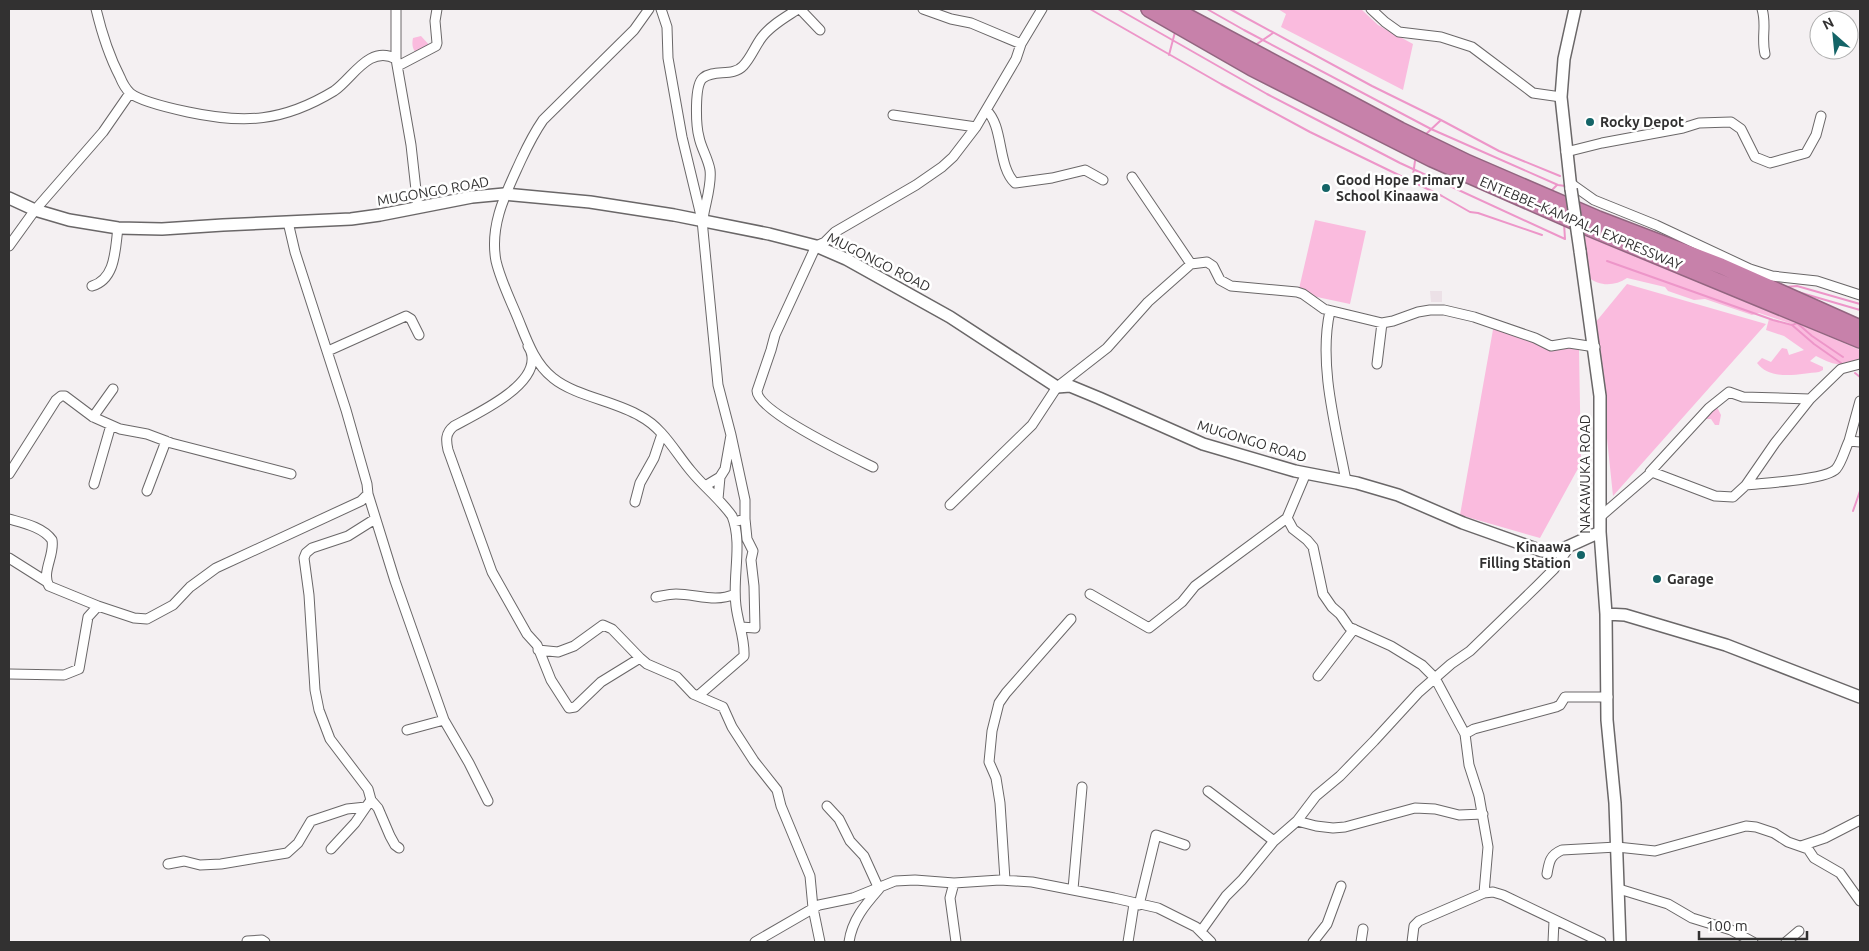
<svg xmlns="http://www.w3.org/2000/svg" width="1869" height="951" viewBox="0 0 1869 951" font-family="Ubuntu,sans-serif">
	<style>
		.built { fill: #ece1e7 }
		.green { fill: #fabbde }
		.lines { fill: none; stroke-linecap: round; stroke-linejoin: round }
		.stream { stroke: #ed96c9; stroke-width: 2 }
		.street-casing { stroke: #6a6768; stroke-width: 11 }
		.secondary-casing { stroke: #6a6768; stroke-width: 14 }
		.highway-casing { stroke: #936580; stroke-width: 18 }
		.street { stroke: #fff; stroke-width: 9 }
		.secondary { stroke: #fff; stroke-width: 11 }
		.highway { stroke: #c781aa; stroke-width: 15 }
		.secondary-bridge-casing { stroke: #6a6768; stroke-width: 14; stroke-linecap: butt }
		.secondary-bridge { stroke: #fff; stroke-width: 11 }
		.poi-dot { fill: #146467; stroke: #fff; stroke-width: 2 }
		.labels { text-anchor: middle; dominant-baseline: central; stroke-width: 5; stroke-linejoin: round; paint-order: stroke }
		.poi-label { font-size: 14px; font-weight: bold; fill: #323131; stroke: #fff; text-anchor: start }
		.street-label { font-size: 14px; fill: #323131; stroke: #fff }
	</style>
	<rect width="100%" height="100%" fill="#f4f0f2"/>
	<path class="built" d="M1430,291h12v11h-11z"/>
	<path class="green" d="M1278,9h83l17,16 35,19 -10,46 -122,-63 5,-13z
		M421,36l11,12 -10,11c-8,-7 -11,-11 -9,-21z
		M1315,220l51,11 -16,73 -52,-11z
		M1584,234l181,74 30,13v1l-3,2 -33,-11 -7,2 -47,-16 -11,1 -26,-9 -3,-4 -38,-9c-12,8 -27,9 -39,-1z
		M1627,284l139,40 -153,172 -18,-173z
		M1769,319l23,6 5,-2 63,27v11c-22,5 -24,5 -44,-5l-6,5 13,6v3l-4,2c-19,2 -49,9 -62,-9l5,-5 9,4 11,-14 5,1 2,6 15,-5 -20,-14 -18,-6z
		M1494,324l85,26 2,113 -41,75 -80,-23z
		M1716,405l5,10 -2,10h-4l-4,-6h-9z"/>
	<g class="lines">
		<path class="stream" d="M1090,9l131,75 89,48 132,64 28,16 8,1 64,22
			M1118,9l149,85 60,31 73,38 165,76 -1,-16
			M1207,9l37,21 187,99 127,56 7,1
			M1230,9l142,77 69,34 -16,15
			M1254,46l19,-13
			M1169,55l6,-23
			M1441,120l58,31 61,25
			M1412,182l3,-21
			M1552,190l5,-5
			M1586,251l1,7
			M1607,261l166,59 19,5 5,-2 15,13 31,21
			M1786,287l11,-1 63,18
			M1798,292l62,18
			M1792,325l22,19 27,19
			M1855,373l5,4
			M1853,511l7,-20"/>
		<defs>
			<path id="street" d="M96,9c6,25 12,45 24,68 2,5 6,12 10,16 10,8 44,16 58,19 56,12 95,10 146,-21 18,-12 35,-47 62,-32
				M396,9v50l15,86 7,63
				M649,9l-15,21 -91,90c-9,13 -15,25 -22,40 -14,31 -32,64 -25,101 5,21 15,40 23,60 8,20 16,43 34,57 22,18 62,23 87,38 23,12 35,36 51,55 13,16 29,28 41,45 11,28 0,61 4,90 2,17 9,33 8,50l-45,39
				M661,9l6,18 1,31 14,79 20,83 16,165 13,50
				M800,9l20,21
				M923,9l28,10 20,4 50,21
				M1371,9l14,13 14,10 42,5 31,10 61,46 28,4
				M1762,9c5,16 -1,28 3,45
				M398,66l38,-20 1,-3 -2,-22 2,-12
				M986,110c18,16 11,56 29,73l37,-5 33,-8 18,10
				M893,115l83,12
				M1566,152l36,-9 81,-15 16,-5 32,-1 10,7 14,28 15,6 36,-10 10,-18 5,-19
				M1570,183l24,17 62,25 94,44 22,7 45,5 43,14
				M703,219c2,-15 9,-34 7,-49 -2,-12 -9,-22 -11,-33 -3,-11 -5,-52 4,-59 11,-9 30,-1 40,-12 8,-8 12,-20 19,-29 9,-12 24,-20 36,-28
				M288,222l7,30 51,158 21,74 1,10 27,87 49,139 25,43 19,38
				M9,246l26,-36 68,-78 27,-39
				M1191,264l16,-2 6,4 7,14 11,6 66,6 6,2 21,15 58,14 11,-2 25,-9 12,-2h14l30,7 61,21 16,8 18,-3 26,4
				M92,286c24,-7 23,-37 26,-58
				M1330,311c-12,53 6,117 16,170
				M528,346c2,3 4,7 4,11 3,30 -56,57 -78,69 -9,7 -8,15 -6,24l44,122 35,62 10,11 14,35 18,28 6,-1 26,-25 39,-24 7,6 30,13 16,17 30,13 9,20 22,34 23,29 4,16 29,70 3,32 7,34
				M328,351l78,-35 5,3 8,16
				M1377,364l5,-41
				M93,417l20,-28
				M1849,441l11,-40
				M873,467c-20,-10 -116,-56 -116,-76l14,-41 4,-15 41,-89 9,-4 10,-10 81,-47 26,-18 11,-10 23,-30 40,-68 5,-15 21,-35
				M1650,472l59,-64 20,-16 14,5 67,2
				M9,474l47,-74 5,-4h4l28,21 27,12 27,5 24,9 120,31
				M94,484l17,-59
				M1746,485c18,-2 80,-5 90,-16 6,-7 9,-20 13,-28l11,1
				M705,486l15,-9 5,-8 6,-34 14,65v19l-11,3
				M147,491l19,-50
				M718,499l2,-22
				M635,502l5,-19 14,-25 8,-24
				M950,505l82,-80 25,-38 50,-39 41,-46 43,-38 -59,-87
				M1601,516l51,-44 63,24 18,1 13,-12 29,-42 35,-44 31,-30 19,-5
				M1287,518l6,11 14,11 6,7 10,47 9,13 8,7 9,13 42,19 31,19 13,13 30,56
				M9,519c14,4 34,8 43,21 3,15 -11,32 -3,46l49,20 36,12 13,1 26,-14 17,-18 26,-19 145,-67 7,-7
				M375,519l-27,17 -36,12 -6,5 -2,5 5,37 6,95 4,20 11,29 38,50 3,11 7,8 12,28 5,9 4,3
				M9,558l38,24
				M1090,594l59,34 33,-26 13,-16 92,-68 19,-45
				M656,597c6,-1 13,-3 20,-3 20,0 39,9 59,0
				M741,627l14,1 -1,-42 -3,-26 2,-9 -6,-12 -2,-20
				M538,650l20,2 16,-6 29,-21 9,4 28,29
				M9,674l55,1 15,-6 9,-52 10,-11
				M1318,676l36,-47
				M407,730l37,-10
				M1208,791l66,50
				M827,806l12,13 11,22 14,15 15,33c-14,16 -27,31 -30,53
				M1297,821l19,5 17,2 12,-1 70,-19 20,1 24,6 24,-1
				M1801,846l24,-8 35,-18
				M331,849l24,-26 11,-16
				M168,864l16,-3 16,4 21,-1 66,-11 11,-10 13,-22 36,-12 19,-2 5,-7
				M1547,874c2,-12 3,-19 15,-24l55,-3 38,4 91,-25 10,1 18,6 14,9 20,7 6,9 26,15 20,28
				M1005,880l-5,-77 -4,-25 -7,-16 3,-31 7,-28 7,-10 65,-74
				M954,883l-4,15 6,44
				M1073,889l9,-102
				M1619,889l49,15 24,14 39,12 22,12
				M1484,893l4,-46 -9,-51 -10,-31 -4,-31 9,-5 82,-22 4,-2 5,-8h43
				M1139,905l17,-70 29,10
				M1201,931l25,-35 16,-16 32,-39 23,-20 19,-25 24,-20 34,-35 45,-49 32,-28 19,-13 67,-65 17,-17 16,-23
				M247,941l15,-1 3,2
				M755,942l64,-37 34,-7 42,-17 20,-1 39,3 46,-3 32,2 82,16 44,10 38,19 15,15
				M1128,942l6,-38
				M1313,942l14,-18 14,-38
				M1361,942l2,-13
				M1412,942l2,-16 5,-5 65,-28 9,-1 10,3 98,47
				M1553,942l1,-21
				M1786,942l13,-11"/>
			<path id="secondary" d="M1571,189l-10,-92 3,-38 11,-50
				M9,198l26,12 34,10 49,8 44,1 61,-4 128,-6 29,-4 92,-18 32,-3 86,8 84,13 95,19 47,12 30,13 104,58 107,70 13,-1 29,12 104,46 92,27 62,12 41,12 65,28 79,28 14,1 44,-20
				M1580,251l20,145v136l6,82 1,106 8,83 5,139
				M1606,614l19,1 101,30 134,52"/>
			<path id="highway" d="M1149,9l103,59 180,91 157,69 271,112
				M1173,9l227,121 68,33 130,56 123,47 139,62"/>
		</defs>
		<use href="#street" class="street-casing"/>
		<use href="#secondary" class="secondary-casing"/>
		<use href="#highway" class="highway-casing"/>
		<use href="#street" class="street"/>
		<use href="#secondary" class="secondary"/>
		<use href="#highway" class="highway"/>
		<defs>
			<path id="secondary-bridge" d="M1571,189l9,62"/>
		</defs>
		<use href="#secondary-bridge" class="secondary-bridge-casing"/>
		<use href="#secondary-bridge" class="secondary-bridge"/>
	</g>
	<g class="poi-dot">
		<circle cx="1590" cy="122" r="5"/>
		<circle cx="1326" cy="188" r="5"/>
		<circle cx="1581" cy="555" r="5"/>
		<circle cx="1657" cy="579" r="5"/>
	</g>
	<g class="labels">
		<g class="poi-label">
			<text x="1600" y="122">Rocky Depot</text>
			<text x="1336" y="180">Good Hope Primary<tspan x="1336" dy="16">School Kinaawa</tspan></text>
			<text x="1571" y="547" text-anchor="end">Kinaawa<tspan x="1571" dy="16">Filling Station</tspan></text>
			<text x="1667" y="579">Garage</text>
		</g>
		<g class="street-label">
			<text transform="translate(433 191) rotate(-10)">MUGONGO ROAD</text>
			<text transform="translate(1581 223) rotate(23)">ENTEBBE–KAMPALA EXPRESSWAY</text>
			<text transform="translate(879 262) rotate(27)">MUGONGO ROAD</text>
			<text transform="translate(1252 441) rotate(17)">MUGONGO ROAD</text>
			<text transform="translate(1585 474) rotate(-90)">NAKAWUKA ROAD</text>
		</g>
	</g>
	<rect width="1869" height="951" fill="none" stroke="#323131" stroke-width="20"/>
	<g transform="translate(1834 35) rotate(333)"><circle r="24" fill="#ffffff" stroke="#adadad"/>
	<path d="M0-4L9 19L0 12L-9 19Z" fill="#146467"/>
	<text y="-8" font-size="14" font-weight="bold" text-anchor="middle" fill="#323131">N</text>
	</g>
	<path d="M1699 931v8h108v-8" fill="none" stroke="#323131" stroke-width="2.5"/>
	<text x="1706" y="931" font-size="15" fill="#323131" stroke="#ffffff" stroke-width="4" paint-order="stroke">100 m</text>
</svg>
